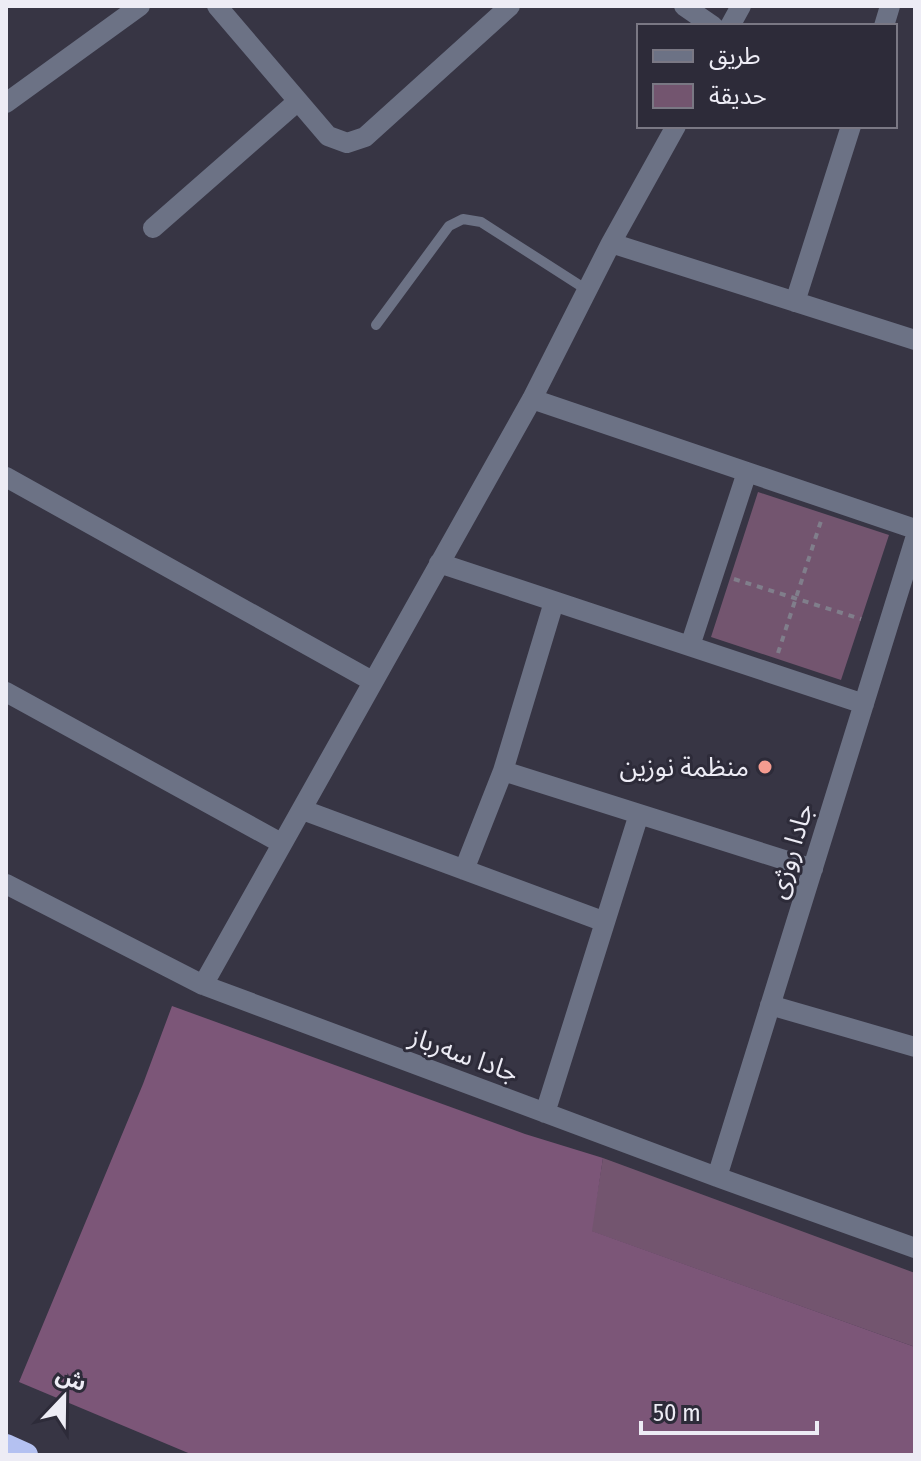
<svg xmlns="http://www.w3.org/2000/svg" width="921" height="1461" viewBox="0 0 921 1461" font-family="'Fira Sans Condensed','Noto Sans Arabic',sans-serif">
	<style>
		.green { fill: #73556f }
		.forest { fill: #7c5678 }
		.lines { fill: none; stroke-linecap: round; stroke-linejoin: round }
		.path { stroke: #807e8b; stroke-width: 4; stroke-dasharray: 6 6; stroke-linecap: butt }
		.service { stroke: #6c7285; stroke-width: 10 }
		.minor { stroke: #6c7285; stroke-width: 20 }
		.motorway { stroke: #b4c1f1; stroke-width: 24 }
		.poi-dot { fill: #f59c90; stroke: #2d2b39; stroke-width: 3 }
		.labels { text-anchor: middle; dominant-baseline: central; stroke-width: 6; stroke-linejoin: round; paint-order: stroke }
		.poi-label { font-size: 26px; fill: #edecf5; stroke: #2d2b39; text-anchor: end }
		.street-label { font-size: 26px; fill: #edecf5; stroke: #2d2b39 }
	</style>
	<rect width="100%" height="100%" fill="#373544"/>
	<path class="green" d="M758,492l131,43 -48,145 -130,-43z
		M603,1158l312,115v74l-324,-116z"/>
	<path class="forest" d="M172,1006l353,128 78,24 -11,73 323,116v108h-722l-174,-73 124,-298z"/>
	<g class="lines">
		<path class="path" d="M734,579l127,40
			M778,653l43,-132"/>
		<path class="service" d="M376,325l73,-99 14,-7 18,3 106,68"/>
		<path class="minor" d="M217,6l111,130 19,7 18,-6 145,-131
			M684,6l29,20
			M730,26l11,-20
			M884,26l6,-20
			M6,103l134,-97
			M153,228l145,-127
			M611,243l304,97
			M795,302l56,-176
			M532,399l383,130
			M6,477l366,204
			M439,563l425,141
			M690,646l57,-174
			M6,692l275,151
			M503,771l310,98
			M303,810l302,112
			M464,870l39,-99 51,-169
			M6,884l197,101 514,192 198,71
			M203,985l329,-586 79,-156 65,-117
			M770,1005l145,42
			M545,1113l94,-299
			M717,1177l198,-638"/>
		<path class="motorway" d="M6,1446l20,9"/>
	</g>
	<circle class="poi-dot" cx="765" cy="767" r="8"/>
	<g class="labels">
		<g class="poi-label">
			<text x="749" y="767">منظمة نوزين</text>
		</g>
		<g class="street-label">
			<text transform="translate(791 851) rotate(-73)">جادا روژی</text>
			<text transform="translate(464 1055) rotate(20)">جادا سەرباز</text>
		</g>
	</g>
	<rect width="921" height="1461" fill="none" stroke="#edecf5" stroke-width="16"/>
	<rect x="637" y="24" width="260" height="104" fill="#2d2b39" stroke="#7a7884" stroke-width="2"/>
	<rect x="653" y="50" width="40" height="12" fill="#6c7285" stroke="#7a7884" stroke-width="2"/>
	<text x="709" y="64" font-size="24" fill="#edecf5">طريق</text>
	<rect x="653" y="84" width="40" height="24" fill="#73556f" stroke="#7a7884" stroke-width="2"/>
	<text x="709" y="104" font-size="24" fill="#edecf5">حديقة</text>
	<g transform="translate(64 1397) rotate(22)" stroke="#2d2b39" stroke-width="6" paint-order="stroke">
	<path d="M0-6L14 30L0 20L-14 30Z" fill="#edecf5"/>
	<text y="-12" font-size="22" font-weight="bold" text-anchor="middle" fill="#edecf5">ش</text>
	</g>
	<path d="M641 1421v12h176v-12" fill="none" stroke="#edecf5" stroke-width="4"/>
	<text x="653" y="1421" font-size="24" fill="#edecf5" stroke="#2d2b39" stroke-width="6" paint-order="stroke">50 m</text>
</svg>
